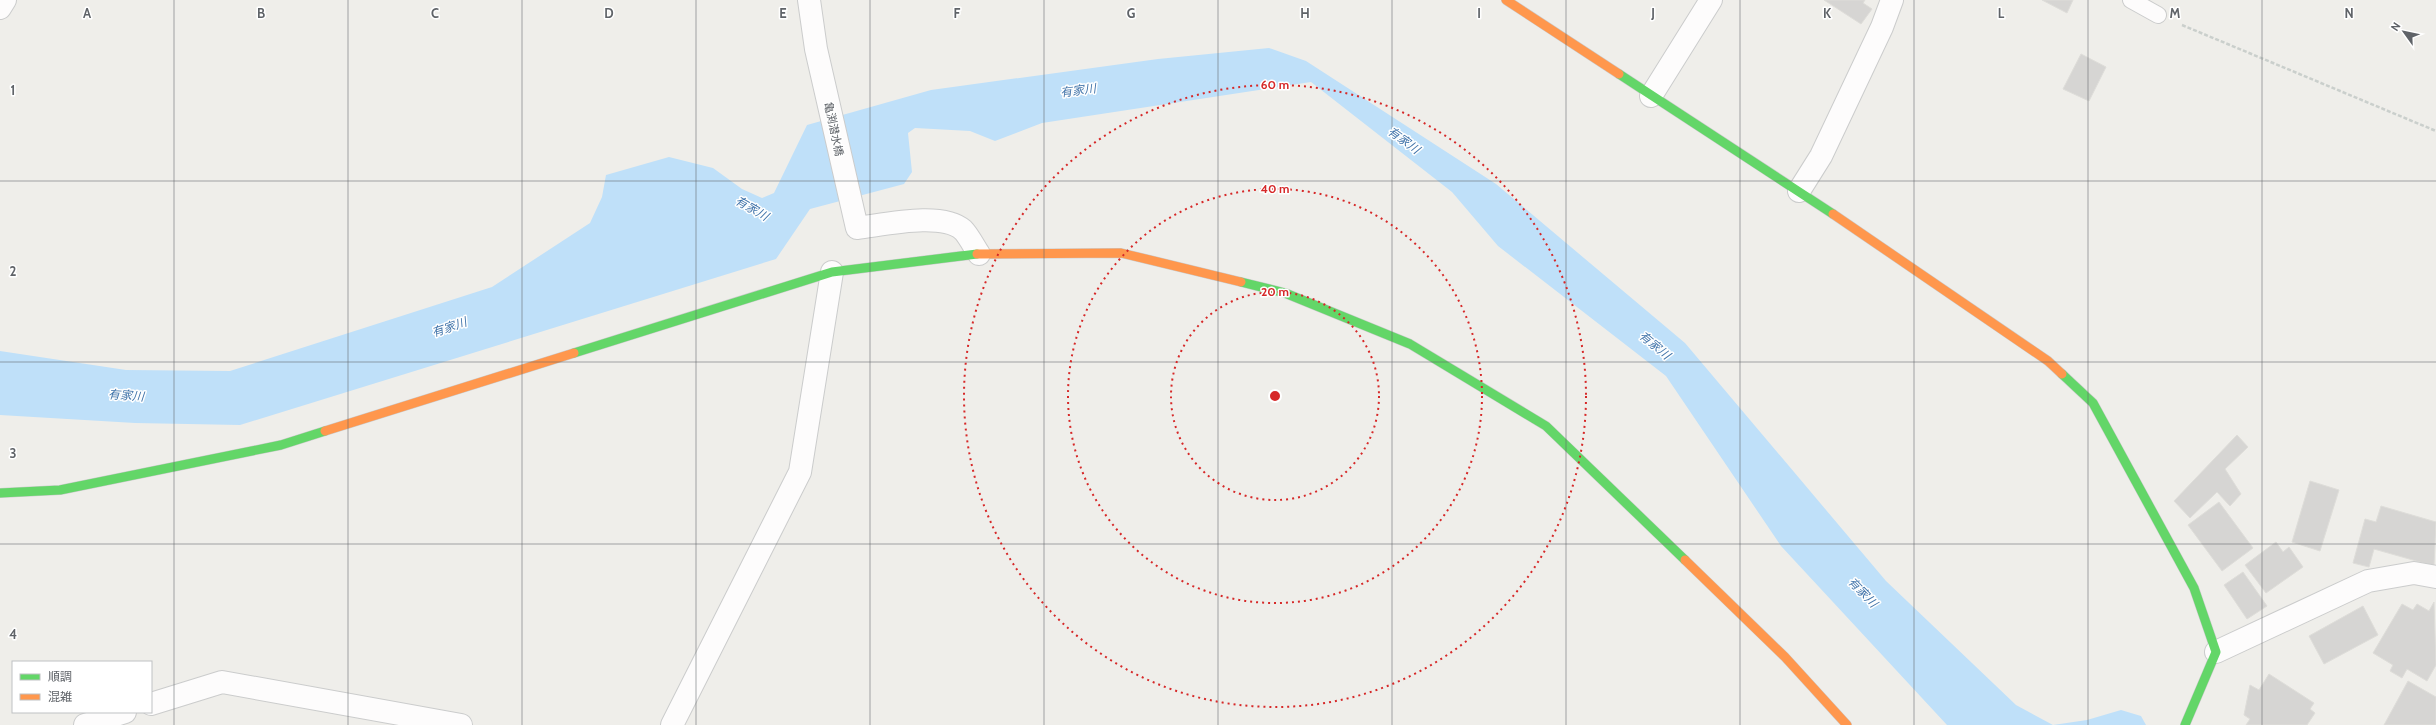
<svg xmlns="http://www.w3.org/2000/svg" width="2436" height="725" viewBox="0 0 2436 725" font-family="Cabin,'Noto Sans JP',sans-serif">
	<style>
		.water { fill: #bfe0f9 }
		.building { fill: #d6d5d3; stroke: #deddd9 }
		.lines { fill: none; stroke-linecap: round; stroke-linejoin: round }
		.lane-casing { stroke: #cbcccc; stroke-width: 18 }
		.street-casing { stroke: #cbcccc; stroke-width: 24 }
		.fast-casing { stroke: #cacacb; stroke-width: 10 }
		.slow-casing { stroke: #cacacb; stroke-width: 10 }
		.path { stroke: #cacfcc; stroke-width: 2.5; stroke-dasharray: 4 2; stroke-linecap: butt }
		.lane { stroke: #fdfcfc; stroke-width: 16 }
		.street { stroke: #fdfcfc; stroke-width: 22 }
		.fast { stroke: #63d668; stroke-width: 9 }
		.slow { stroke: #ff974d; stroke-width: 9 }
		.grid { fill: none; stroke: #5f6368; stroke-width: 1; stroke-opacity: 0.55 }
		.ring { fill: none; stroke: #d62828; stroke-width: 2; stroke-dasharray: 2 4 }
		.labels { text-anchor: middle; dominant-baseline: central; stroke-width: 3; stroke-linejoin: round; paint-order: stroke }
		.street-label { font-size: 11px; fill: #5f6368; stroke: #fff }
		.water-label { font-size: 12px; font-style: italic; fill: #4174aa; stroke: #fff }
		.grid-label { font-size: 13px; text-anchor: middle; font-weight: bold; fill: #5f6368; stroke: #fff; stroke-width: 3; stroke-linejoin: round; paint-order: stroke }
		.centre { fill: #d62828; stroke: #fff; stroke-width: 2 }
		.ring-label { font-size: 12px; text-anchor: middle; font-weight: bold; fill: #d62828; stroke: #fff; stroke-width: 3; stroke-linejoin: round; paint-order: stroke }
	</style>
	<rect width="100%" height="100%" fill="#efeeea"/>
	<path class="water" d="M1269,48l37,13 190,123 189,159 201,238 130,124 37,20 34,-5 34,-10 20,6 5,9h-199l-166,-179 -115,-170 -168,-130 -46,-54 -141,-110 -269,41 -47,18 -25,-10 -55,-3 -7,5 4,39 -8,12 -94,25 -34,50 -536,166 -105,-2 -135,-8v-64l126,19 104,1 262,-84 98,-64 12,-26 4,-22 63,-18 44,11 29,21 20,9 12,-5 33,-68 124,-35 227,-31z"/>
	<path class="building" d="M1824,0h41l-2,3 9,6 -11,15z
		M2042,0h31l-6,13z
		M2081,54l25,13 -17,34 -26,-12z
		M2237,435l11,12 -23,22 16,25 -11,12 -13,-14 -27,26 -16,-17z
		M2310,481l29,9 -19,61 -28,-9z
		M2219,502l34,46 -31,23 -34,-46z
		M2381,506l55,16 -2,44 -60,-17 -5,18 -16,-4 12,-44 11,3z
		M2276,542l7,10 6,-5 14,20 -37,26 -21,-28z
		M2243,572l24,34 -20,13 -23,-34z
		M2434,602l2,63 -9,16 -20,-12 -5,9 -12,-7 3,-6 -20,-12 29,-49 11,6 4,-6 12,7z
		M2363,606l15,29 -54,29 -15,-28z
		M2269,674l45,29 -4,6 5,4 -8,12h-61l4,-6 -6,-4 6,-30 9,5z
		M2408,681l28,16v28h-52z"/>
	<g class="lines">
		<defs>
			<path id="lane" d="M2131,0l27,15"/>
			<path id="street" d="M809,0l7,49 41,179c26,-3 85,-17 106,2 6,6 11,17 16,24
				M0,8l5,-8
				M1651,96l60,-96
				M1799,191l22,-35 61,-129 10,-27
				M2216,652l152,-71 46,-8 22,4
				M151,704l71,-22 239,43
				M85,725l40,-13
				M672,725l128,-253 32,-200"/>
			<path id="fast" d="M1619,74l214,140
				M1241,282l44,11 125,51 136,82 139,134
				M574,353l258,-81 145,-18
				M2062,374l31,29 101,185 22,64 -31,73
				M0,493l60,-3 221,-45 44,-14"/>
			<path id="slow" d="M1506,0l113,74
				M1833,214l215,147 14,13
				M977,254l144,-1 120,29
				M325,431l249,-78
				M1685,560l100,97 62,68"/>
		</defs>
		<use href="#lane" class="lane-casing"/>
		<use href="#street" class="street-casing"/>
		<use href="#fast" class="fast-casing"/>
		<use href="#slow" class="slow-casing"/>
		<path class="path" d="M2182,25l254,106"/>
		<use href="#lane" class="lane"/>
		<use href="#street" class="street"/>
		<use href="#fast" class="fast"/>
		<use href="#slow" class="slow"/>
	</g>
	<path class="grid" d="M174,0v725M348,0v725M522,0v725M696,0v725M870,0v725M1044,0v725M1218,0v725M1392,0v725M1566,0v725M1740,0v725M1914,0v725M2088,0v725M2262,0v725M0,181h2436M0,362h2436M0,544h2436"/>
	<g class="ring">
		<circle cx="1275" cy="396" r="104"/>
		<circle cx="1275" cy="396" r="207"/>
		<circle cx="1275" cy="396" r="311"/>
	</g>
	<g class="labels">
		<g class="street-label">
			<text transform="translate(834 129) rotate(78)">亀渕潜水橋</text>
		</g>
		<g class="water-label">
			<text transform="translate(1078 90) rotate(-7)">有家川</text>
			<text transform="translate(1404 140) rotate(36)">有家川</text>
			<text transform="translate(752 208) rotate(30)">有家川</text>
			<text transform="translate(449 327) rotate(-19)">有家川</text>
			<text transform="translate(1655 345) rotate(40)">有家川</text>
			<text transform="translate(126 395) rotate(4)">有家川</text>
			<text transform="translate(1863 592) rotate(46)">有家川</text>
		</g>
	</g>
	<g class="grid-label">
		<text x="87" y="18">A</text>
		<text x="261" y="18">B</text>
		<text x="435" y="18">C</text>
		<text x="609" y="18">D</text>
		<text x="783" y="18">E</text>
		<text x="957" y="18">F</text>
		<text x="1131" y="18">G</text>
		<text x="1305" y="18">H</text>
		<text x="1479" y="18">I</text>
		<text x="1653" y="18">J</text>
		<text x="1827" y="18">K</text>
		<text x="2001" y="18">L</text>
		<text x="2175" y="18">M</text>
		<text x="2349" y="18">N</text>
		<text x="13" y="95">1</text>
		<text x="13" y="276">2</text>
		<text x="13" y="458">3</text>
		<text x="13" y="639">4</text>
	</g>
	<circle cx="1275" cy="396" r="6" class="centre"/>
	<g class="ring-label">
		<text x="1275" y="89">60 m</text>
		<text x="1275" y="193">40 m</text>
		<text x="1275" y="296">20 m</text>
	</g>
	<rect x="12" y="661" width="140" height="52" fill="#ffffff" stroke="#bfc1c3"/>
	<rect x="20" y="674" width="20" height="6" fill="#63d668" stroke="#bfc1c3"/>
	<text x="48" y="681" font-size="12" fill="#5f6368">順調</text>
	<rect x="20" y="694" width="20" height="6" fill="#ff974d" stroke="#bfc1c3"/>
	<text x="48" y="701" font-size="12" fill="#5f6368">混雑</text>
	<g transform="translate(2404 32) rotate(303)" stroke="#ffffff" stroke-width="3" paint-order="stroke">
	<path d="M0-3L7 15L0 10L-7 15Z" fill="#5f6368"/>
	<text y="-6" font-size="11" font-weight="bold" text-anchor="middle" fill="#5f6368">N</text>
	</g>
</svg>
